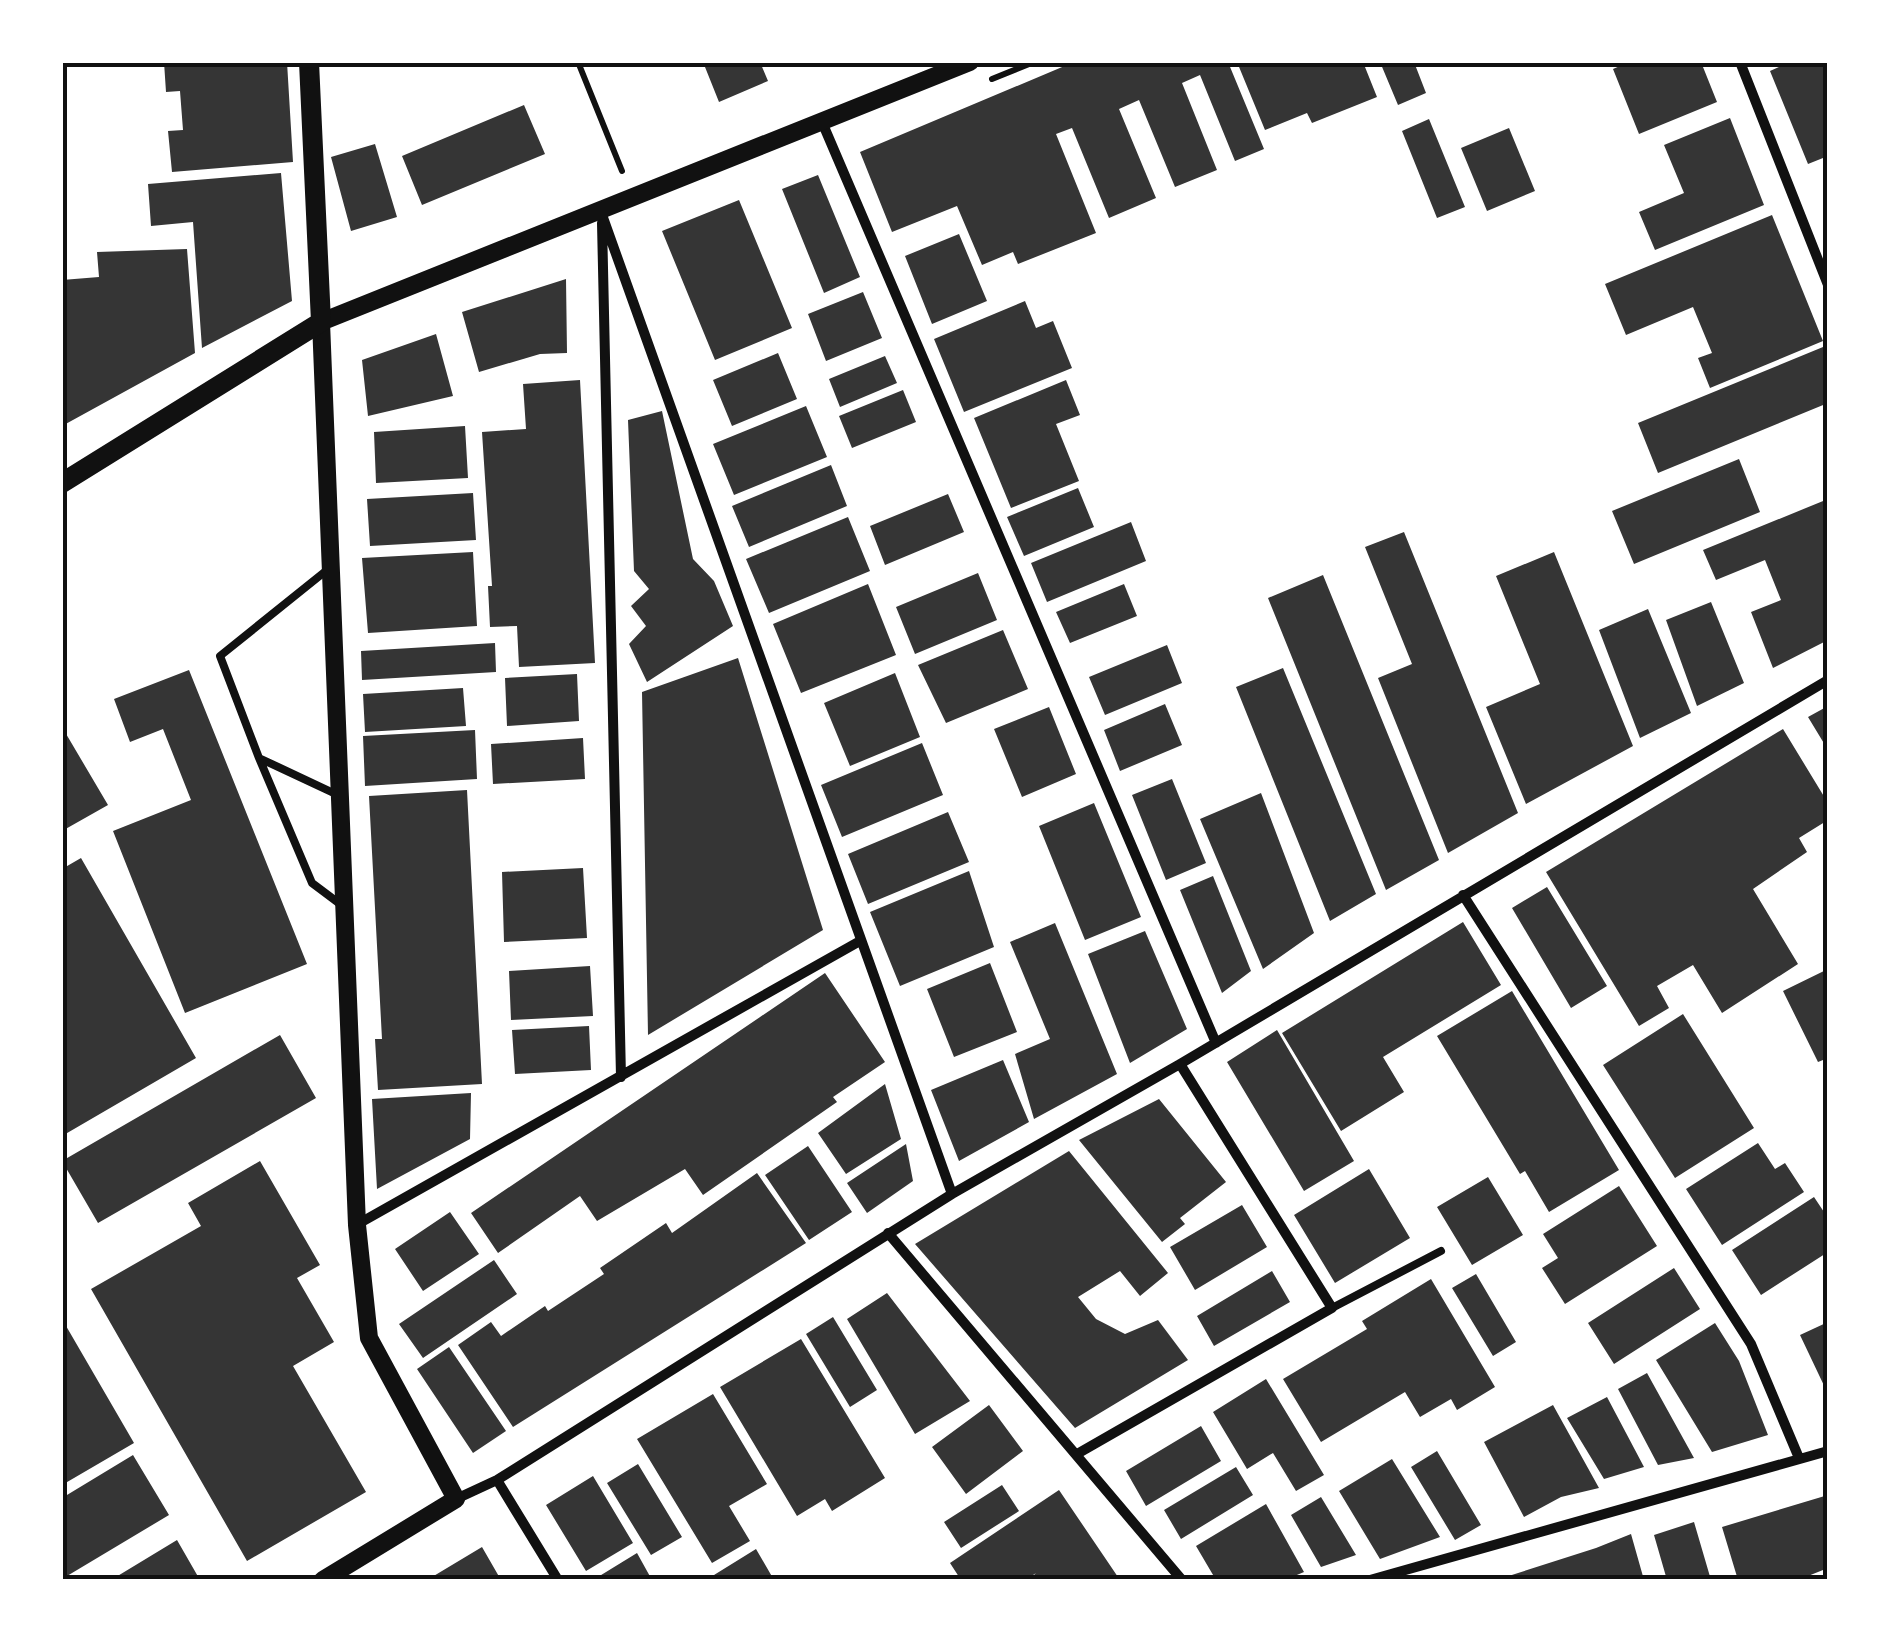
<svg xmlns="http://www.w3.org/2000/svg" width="1890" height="1642" viewBox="0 0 1890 1642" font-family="'Golos Text',sans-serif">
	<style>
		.building { fill: #353535 }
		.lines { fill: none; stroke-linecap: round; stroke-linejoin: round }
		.path { stroke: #111; stroke-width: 6 }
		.service { stroke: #111; stroke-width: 8 }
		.minor { stroke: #111; stroke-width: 10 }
		.tertiary { stroke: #111; stroke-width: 18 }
		.secondary { stroke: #111; stroke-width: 20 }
		.neatline { fill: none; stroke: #111; stroke-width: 4 }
	</style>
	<rect width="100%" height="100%" fill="#fff"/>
	<path class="building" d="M164,62h123l6,100 -121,10 -4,-41 15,-1 -3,-39 -14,1z
		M703,62h57l8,19 -49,21z
		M1074,62h154l36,87 -29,12 -35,-86 -18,8 35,87 -42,17 -36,-87 -20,9 37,89 -47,20 -37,-90 -16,6 40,99 -78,31 -5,-12 -31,13 -25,-59 -65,26 -32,-80z
		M1237,62h126l14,35 -65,26 -5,-10 -42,17z
		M1380,62h34l12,31 -28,12z
		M1629,62h72l16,40 -78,32 -26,-65z
		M1790,62h38v94l-20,8 -38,-93z
		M524,105l21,49 -123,51 -20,-49z
		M1730,118l34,87 -109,45 -16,-38 45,-19 -20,-48z
		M1429,119l36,88 -28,11 -35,-87z
		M1509,128l26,63 -48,20 -26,-63z
		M375,144l22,73 -46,14 -20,-74z
		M281,173l11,128 -90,47 -9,-126 -42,4 -3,-42z
		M818,175l42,102 -36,16 -42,-104z
		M739,200l53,128 -77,32 -53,-129z
		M1772,215l51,126 -113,47 -12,-30 14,-5 -19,-46 -67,28 -21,-51z
		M959,234l28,67 -55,23 -27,-68z
		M187,249l8,104 -133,73v-146l37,-3 -2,-25z
		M566,279l1,74 -27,1 -61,18 -17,-60z
		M863,292l19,46 -56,23 -18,-47z
		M1025,301l11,27 17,-7 19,47 -108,44 -30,-73z
		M436,334l17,62 -85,20 -6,-56z
		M1823,347l5,11v45l-170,70 -20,-50z
		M778,353l19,46 -65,27 -19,-46z
		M885,356l12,27 -57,24 -11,-28z
		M580,380l15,283 -76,4 -2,-41 -27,1 -2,-41h4l-10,-154 44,-3 -3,-45z
		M1066,380l14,35 -24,9 23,57 -68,27 -37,-90z
		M903,390l13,32 -64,26 -13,-32z
		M806,406l21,51 -93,38 -21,-51z
		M662,411l31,148 21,22 19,45 -86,56 -18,-38 17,-18 -15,-20 18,-17 -15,-18 -6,-151z
		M465,426l3,52 -92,5 -2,-51z
		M1739,459l21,53 -126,52 -22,-53z
		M831,465l16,41 -98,41 -17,-41z
		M1078,488l16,39 -70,29 -17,-39z
		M473,493l3,47 -106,6 -3,-47z
		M948,494l16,38 -79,33 -15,-39z
		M1828,499v141l-55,28 -22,-56 30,-12 -16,-40 -49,20 -13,-30z
		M848,517l22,54 -101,42 -23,-54z
		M1131,522l15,39 -99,41 -16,-39z
		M1404,532l114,281 -70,40 -70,-175 34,-14 -47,-117z
		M473,552l4,74 -109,7 -6,-75z
		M1554,552l79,194 -107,58 -40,-97 54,-23 -44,-108z
		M978,573l19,47 -82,34 -19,-47z
		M1323,575l116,285 -53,30 -118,-292z
		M868,584l28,71 -95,38 -28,-69z
		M1124,584l13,32 -67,27 -14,-31z
		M1711,602l33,81 -47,23 -31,-86z
		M1648,609l43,104 -51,25 -41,-108z
		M1003,630l25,59 -82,34 -28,-58z
		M495,643l1,29 -134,8 -1,-29z
		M1167,645l15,38 -77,32 -16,-38z
		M738,658l85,272 -175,105 -6,-343z
		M1283,668l93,226 -46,27 -94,-234z
		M189,670l118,294 -122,49 -72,-182 78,-31 -28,-71 -33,13 -16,-43z
		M895,673l25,64 -70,29 -26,-63z
		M577,674l2,47 -72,5 -2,-48z
		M463,688l3,38 -101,6 -2,-38z
		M1165,704l17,41 -62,26 -16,-41z
		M1828,706v44l-20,-33z
		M1049,707l27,67 -54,23 -28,-68z
		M62,727l46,78 -46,26z
		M1783,729l45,74v17l-29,18 8,14 -54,37 45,75 -76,49 -29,-48 -36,21 12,22 -30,18 -93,-154z
		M475,730l2,49 -112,7 -2,-50z
		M583,738l2,41 -92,5 -2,-40z
		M922,743l21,52 -101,42 -21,-52z
		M1172,779l34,84 -40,17 -34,-85z
		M467,790l15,294 -104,6 -3,-51h7l-13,-243z
		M1261,793l53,140 -51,36 -63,-150z
		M1094,803l47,114 -56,23 -46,-114z
		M948,812l21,50 -101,42 -20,-50z
		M81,858l115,200 -134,78v-267z
		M583,868l4,70 -83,4 -2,-70z
		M969,871l25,76 -94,39 -30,-74z
		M1213,876l38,95 -29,22 -42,-103z
		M1547,887l60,99 -36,22 -59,-100z
		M1463,922l38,63 -118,72 21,35 -63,39 -59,-98z
		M1055,923l62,151 -83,45 -19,-65 35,-15 -40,-97z
		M1145,931l42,98 -57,34 -42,-109z
		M990,963l27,69 -63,25 -27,-68z
		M590,966l3,50 -82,4 -2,-49z
		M1828,969v89l-10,4 -35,-71z
		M825,973l60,89 -52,35 4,5 -134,93 -18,-26 -88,52 -17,-25 -82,57 -27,-40z
		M1512,991l107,179 -70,42 -24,-41 -5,3 -83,-138z
		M1683,1014l71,114 -79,50 -72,-113z
		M589,1026l2,44 -76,4 -3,-44z
		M1277,1030l77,131 -50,30 -77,-129z
		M280,1035l36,63 -218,125 -36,-62z
		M1003,1060l26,62 -70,39 -28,-71z
		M885,1084l16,55 -55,35 -28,-41z
		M471,1093l-1,46 -93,50 -5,-90z
		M1159,1099l67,83 -46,36 5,6 -23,18 -83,-102z
		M1758,1143l17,26 10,-6 19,29 -82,53 -36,-56z
		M906,1144l7,37 -46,32 -20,-30z
		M808,1146l44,66 -43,28 -44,-65z
		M1069,1151l99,122 -28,23 -20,-25 -42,26 18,22 29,15 33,-14 30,40 -113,68 -160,-184z
		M260,1161l60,104 -23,13 37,64 -41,24 73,126 -119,69 -156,-272 110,-63 -13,-23z
		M1369,1169l41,69 -75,45 -41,-68z
		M757,1173l49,70 -293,184 -55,-82 33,-23 10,14 44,-30 3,5 56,-37 -4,-6 66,-45 6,10z
		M1488,1177l35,58 -51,30 -35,-58z
		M1619,1186l38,60 -92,58 -23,-36 16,-10 -15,-24z
		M1814,1197l14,21v34l-67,43 -29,-45z
		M1242,1205l25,42 -72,43 -25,-43z
		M450,1212l29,42 -56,37 -28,-42z
		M494,1260l23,34 -94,64 -24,-34z
		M1674,1268l26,41 -86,55 -26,-41z
		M1272,1271l18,31 -76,44 -17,-30z
		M1476,1274l40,68 -23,14 -41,-68z
		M1431,1279l64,108 -38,23 -6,-11 -31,18 -15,-25 -84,50 -38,-63 84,-50 -5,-8z
		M887,1293l83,108 -55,33 -68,-115z
		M833,1317l44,73 -27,17 -44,-73z
		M62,1319l72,124 -72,42z
		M1828,1322v72l-28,-59z
		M1715,1323l24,38 29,74 -56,17 -56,-92z
		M801,1339l84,139 -53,33 -7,-12 -28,17 -77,-129z
		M449,1347l57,84 -33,22 -56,-84z
		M1647,1373l47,85 -36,7 -40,-76z
		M1266,1379l58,96 -28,16 -23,-38 -26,16 -34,-57z
		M713,1394l54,90 -38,22 21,35 -38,22 -75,-124z
		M1607,1397l37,70 -40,12 -37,-61z
		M989,1405l34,46 -57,43 -34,-47z
		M1553,1405l46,83 -38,9 -37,20 -40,-75z
		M1201,1426l20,35 -75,45 -20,-35z
		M1437,1451l44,74 -26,15 -44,-73z
		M133,1455l36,60 -107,64v-81z
		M1392,1459l48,78 -60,22 -41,-68z
		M638,1464l44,73 -31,18 -44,-72z
		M1236,1467l17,28 -72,44 -17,-29z
		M593,1476l40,67 -47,28 -40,-66z
		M1002,1485l17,26 -58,37 -17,-26z
		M1059,1490l61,90h-91l7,-7 -10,7h-65l-11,-17z
		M1828,1495v73l-30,12h-60l-16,-53z
		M1321,1497l35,58 -35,12 -30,-52z
		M1266,1504l38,68 -19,8h-69l-20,-34z
		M1694,1522l17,58h-44l-13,-45z
		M1631,1534l13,46h-148l100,-32z
		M177,1540l23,40h-89z
		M482,1547l19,33h-74z
		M756,1549l18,31h-58l-2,-5z
		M637,1553l15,27h-59z"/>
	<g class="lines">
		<path class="path" d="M578,62l44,109
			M992,79l42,-17"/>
		<path class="service" d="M327,570l-107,86 39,102 81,38
			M259,758l53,125 28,21
			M1332,1308l109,-57"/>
		<path class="minor" d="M1740,62l88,223
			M822,122l394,921
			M601,212l351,982
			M602,223l19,854
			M1463,895l288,449 48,114
			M358,1224l502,-283
			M888,1233l294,347
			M1077,1454l255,-146 -152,-244
			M497,1480l61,100
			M456,1499l41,-19 455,-286 228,-130 648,-384
			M1370,1580l458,-129"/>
		<path class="tertiary" d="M323,1580l133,-81 -87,-161 -12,-113 -36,-903 649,-260"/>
		<path class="secondary" d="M62,483l259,-161 -12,-260"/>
	</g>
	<rect width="1890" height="1642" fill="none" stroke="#ffffff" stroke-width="130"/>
	<rect x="65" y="65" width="1760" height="1512" class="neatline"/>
</svg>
